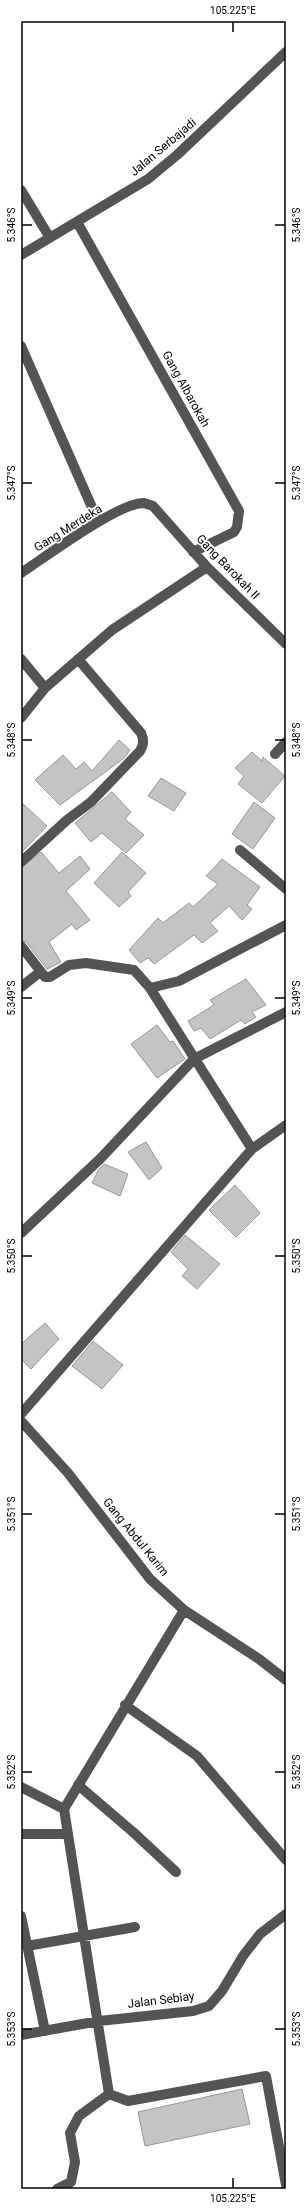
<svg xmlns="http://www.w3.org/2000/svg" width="307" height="2210" viewBox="0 0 307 2210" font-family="Roboto,sans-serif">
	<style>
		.building { fill: #c4c4c4; stroke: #989898 }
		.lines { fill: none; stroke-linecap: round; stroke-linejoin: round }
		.minor { stroke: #545454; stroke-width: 10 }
		.ticks { fill: none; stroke: #000; stroke-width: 1.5 }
		.labels { text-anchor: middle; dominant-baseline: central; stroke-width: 3.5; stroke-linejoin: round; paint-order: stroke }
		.street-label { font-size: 12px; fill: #000; stroke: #fff }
		.neatline { fill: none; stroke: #000; stroke-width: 1.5 }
		.ticks-label { font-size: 10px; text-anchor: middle; fill: #000 }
	</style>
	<rect width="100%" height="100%" fill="#fff"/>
	<path class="building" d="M119,740l11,10 -7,9 -63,46 -25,-25 28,-25 13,14 8,-7 8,9z
		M252,752l10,9 1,-4 22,19 -23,27 -24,-19 6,-8 -9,-8z
		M161,778l25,15 -12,18 -26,-15z
		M112,792l19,20 -6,7 19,16 -18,18 -24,-20 -11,9 -16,-19z
		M21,802l26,24 -26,27z
		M254,802l21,16 -22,31 -21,-15z
		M41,852l18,21 21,-17 10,13 -24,22 24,29 -14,10 -4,-6 -23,18 12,20 -14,7 -21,-27 -5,-2v-72z
		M122,852l24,21 -18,19 3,4 -12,11 -25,-24z
		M222,859l38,28 -13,18 5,4 -10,11 -13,-14 -19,17 8,8 -16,12 -8,-8 -40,29 -6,-6 -8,5 -11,-13 29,-32 5,5 26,-20 4,4 25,-23 -12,-8z
		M246,979l20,26 -14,7 4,5 -11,7 -4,-4 -31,19 -9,-11 -7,3 -6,-10 26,-16 -4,-5z
		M157,1025l13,17 3,-1 12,18 -28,19 -26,-34z
		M146,1142l16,26 -13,12 -21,-28z
		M104,1164l24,10 -8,22 -28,-13 7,-14z
		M235,1185l25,28 -24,24 -27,-27z
		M185,1235l35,29 -23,25 -15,-13 6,-7 -17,-17z
		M45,1323l14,16 -28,30 -10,-10v-15z
		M93,1341l30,24 -21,24 -30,-23z
		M242,2089l8,35 -105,22 -7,-34z"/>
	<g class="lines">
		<path class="minor" d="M21,190l29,48
			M77,222l162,289 -2,16 -3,5 -41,20
			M21,255l127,-76 29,-24 109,-103
			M21,346l77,175
			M21,573c23,-15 98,-71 123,-70 3,1 6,2 9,3l54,61 79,77
			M21,659l24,29
			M21,718l24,-30 67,-58 95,-63
			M275,754l11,-12
			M240,850l46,39
			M21,862l46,-42 24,-18 49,-51c4,-7 4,-11 1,-18l-63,-74
			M21,946l24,31h5l19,-12 17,-2 48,7 16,18 102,161
			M21,987l19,-15
			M150,988l29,-7 107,-56
			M21,1233l79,-74 94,-100 92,-47
			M21,1414l231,-265 34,-24
			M21,1421l47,52 82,106 34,31 75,49 27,21
			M125,1705l72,51 89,104
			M78,1785l55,47 43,40
			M21,1787l43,22
			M21,1834h47
			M21,1916l24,115
			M27,1946l108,-19
			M21,2035l78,-14 94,-10 16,-5 13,-15 21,-35 17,-22 26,-20
			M109,2094l19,7 138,-25 20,109
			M57,2189l14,-7 4,-20 -5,-29 9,-17 30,-22 -45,-285 120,-199"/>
	</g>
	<path class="ticks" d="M233,22v10M22,225h10M275,225h10M22,483h10M275,483h10M22,740h10M275,740h10M22,998h10M275,998h10M22,1256h10M275,1256h10M22,1514h10M275,1514h10M22,1772h10M275,1772h10M22,2029h10M275,2029h10M233,2178v10"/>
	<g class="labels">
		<g class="street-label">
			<text transform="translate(163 147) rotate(-40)">Jalan Serbajadi</text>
			<text transform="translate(186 389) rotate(61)">Gang Albarokah</text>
			<text transform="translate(68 528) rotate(-32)">Gang Merdeka</text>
			<text transform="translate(228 567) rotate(46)">Gang Barokah II</text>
			<text transform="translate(136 1537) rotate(51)">Gang Abdul Karim</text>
			<text transform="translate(161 2000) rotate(-7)">Jalan Sebiay</text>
		</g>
	</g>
	<rect width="307" height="2210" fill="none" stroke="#ffffff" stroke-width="44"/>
	<rect x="22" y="22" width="263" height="2166" class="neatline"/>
	<g class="ticks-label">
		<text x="233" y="14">105.225°E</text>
		<text transform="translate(11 225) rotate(-90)" y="4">5.346°S</text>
		<text transform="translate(296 225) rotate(-90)" y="4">5.346°S</text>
		<text transform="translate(11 483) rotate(-90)" y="4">5.347°S</text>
		<text transform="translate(296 483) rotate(-90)" y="4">5.347°S</text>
		<text transform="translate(11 740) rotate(-90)" y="4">5.348°S</text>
		<text transform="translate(296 740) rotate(-90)" y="4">5.348°S</text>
		<text transform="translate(11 998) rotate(-90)" y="4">5.349°S</text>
		<text transform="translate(296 998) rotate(-90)" y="4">5.349°S</text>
		<text transform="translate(11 1256) rotate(-90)" y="4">5.350°S</text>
		<text transform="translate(296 1256) rotate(-90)" y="4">5.350°S</text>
		<text transform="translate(11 1514) rotate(-90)" y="4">5.351°S</text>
		<text transform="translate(296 1514) rotate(-90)" y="4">5.351°S</text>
		<text transform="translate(11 1772) rotate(-90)" y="4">5.352°S</text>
		<text transform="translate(296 1772) rotate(-90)" y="4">5.352°S</text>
		<text transform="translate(11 2029) rotate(-90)" y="4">5.353°S</text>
		<text transform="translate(296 2029) rotate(-90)" y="4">5.353°S</text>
		<text x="233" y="2202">105.225°E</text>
	</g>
</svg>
